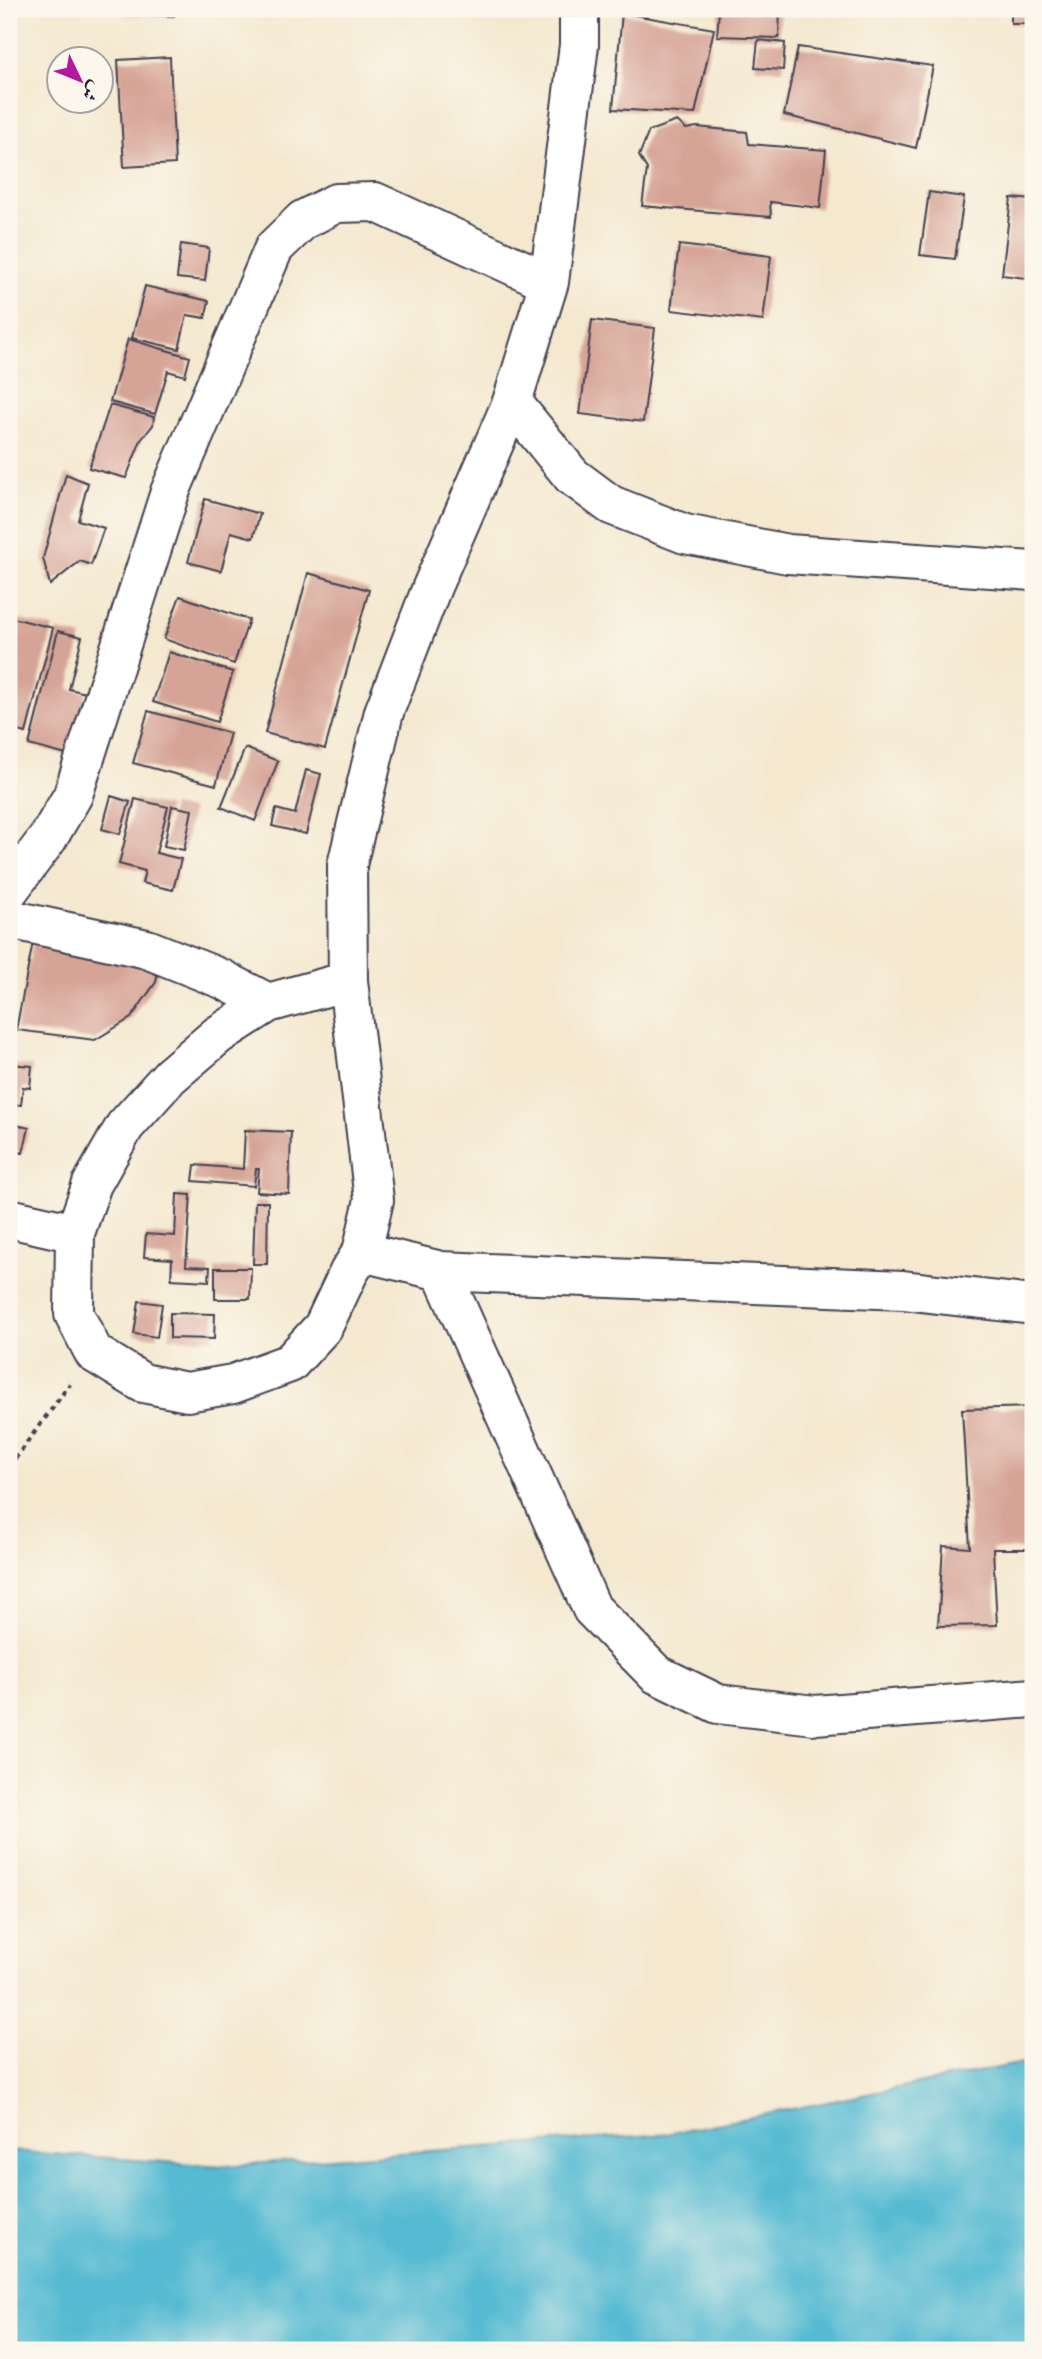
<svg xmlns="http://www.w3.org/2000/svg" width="1042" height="2359" viewBox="0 0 1042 2359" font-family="'Libre Caslon Text',Amiri,serif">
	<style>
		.water { fill: #54bad2; stroke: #3b6e86; stroke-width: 2 }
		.building { fill: #d6a496 }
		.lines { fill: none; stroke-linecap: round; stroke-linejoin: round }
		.minor-casing { stroke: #424051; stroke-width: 42 }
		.path { stroke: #424051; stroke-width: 4.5; stroke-dasharray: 5 5; stroke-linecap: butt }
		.minor { stroke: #fff; stroke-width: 38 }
	</style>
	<rect width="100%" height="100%" fill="#fbf7ec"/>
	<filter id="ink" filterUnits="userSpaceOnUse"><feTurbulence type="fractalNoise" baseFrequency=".0143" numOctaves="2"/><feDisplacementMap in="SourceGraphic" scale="14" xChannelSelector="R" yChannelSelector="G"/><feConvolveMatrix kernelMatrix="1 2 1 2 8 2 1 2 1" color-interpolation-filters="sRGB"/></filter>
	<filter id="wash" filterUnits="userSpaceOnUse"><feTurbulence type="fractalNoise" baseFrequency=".00686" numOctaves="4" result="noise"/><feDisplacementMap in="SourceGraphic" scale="28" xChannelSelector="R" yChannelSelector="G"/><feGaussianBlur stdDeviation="1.57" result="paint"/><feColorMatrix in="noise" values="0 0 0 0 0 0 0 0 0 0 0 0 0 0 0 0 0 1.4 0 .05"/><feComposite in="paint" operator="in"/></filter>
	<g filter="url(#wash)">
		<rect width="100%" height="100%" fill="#f4e8cf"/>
		<path class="water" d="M1033,2061v289h-1024v-199l213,15 444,-32z"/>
		<g id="blocks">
			<path class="building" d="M125,9h49v7l-49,-1z
				M719,9h61l-1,29 -62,-2z
				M1011,9h22v15h-22z
				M622,13l92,16 -19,85 -82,-5z
				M758,40l27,3 -2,27 -28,-2z
				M798,47l135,19 -17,82 -132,-33z
				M170,57l5,107 -51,3 -6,-107z
				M677,121l9,8 11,-2 50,5 2,12 77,6 -6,58 -50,-6 1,15 -129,-11 5,-37 -8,-13 10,-25z
				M929,192l35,5 -9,62 -35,-4z
				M1011,198l22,2v79l-31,-4z
				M181,244l28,4 -4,33 -28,-3z
				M679,245l92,11 -8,65 -92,-11z
				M145,286l64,15 -4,17 -18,-3 -8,34 -47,-11z
				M592,320l63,8 -12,94 -63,-8z
				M128,339l62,18 -5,19 -17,-5 -13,43 -45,-12z
				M110,405l44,12 -1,8 -12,15 -15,38 -37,-10z
				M66,474l22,9 -10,37 26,8 -13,37 -11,-4 -30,24 -7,-27z
				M205,499l55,15 -7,24 -22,-6 -10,39 -33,-9z
				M308,573l61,17 -44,159 -60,-16z
				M180,596l69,24 -15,44 -70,-25z
				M9,617l44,11 -27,105 -17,-4z
				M58,631l24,6 -13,52 17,4 -16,63 -41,-11z
				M169,652l64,20 -16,50 -64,-20z
				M148,711l82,22 -14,52 -83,-22z
				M245,748l33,13 -23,60 -34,-14z
				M306,770l15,4 -15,60 -34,-8 4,-17 19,5z
				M111,796l19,6 -10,32 -18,-5z
				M135,799l33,8 -12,46 25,6 -8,31 -31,-7 3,-12 -26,-7z
				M172,806l20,4 -8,40 -20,-4z
				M33,942l127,20 -4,20 -25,36 -36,22 -79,-10z
				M9,1064l23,2 -2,22 -7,-1 -2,18 -12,-1z
				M9,1123l20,5 -6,25 -14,-3z
				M245,1130l46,2 -2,62 -32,-2 2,-23h-3l-2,17 -61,-5 2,-16 48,4z
				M177,1194l14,1 -5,71 24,1 -1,14 -38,-2 1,-20 -28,-2 2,-23 29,2z
				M255,1202h13l-1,62h-14z
				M215,1268h36l-1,31h-35z
				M139,1301l23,3 -5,33 -23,-3z
				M170,1313l45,1 -1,25 -44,-1z
				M1033,1407v142h-40l4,76 -59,1 5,-80 27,2 -8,-139z"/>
		</g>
	</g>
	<g filter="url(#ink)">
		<use href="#blocks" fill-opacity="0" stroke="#424051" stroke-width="2"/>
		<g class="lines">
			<defs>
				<path id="minor" d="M512,402l60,74 39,29 74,29 103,20 245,17
					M9,890l39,-52 25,-43 97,-303 104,-244 29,-28 33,-17 39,-1 174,80
					M9,919l138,30 75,30 46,24
					M348,981l-80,22 -50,32 -48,41 -45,50 -33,58 -17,49 -1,81 20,39 49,30 44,9 46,-8 57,-21 33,-36 26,-55 13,-20 12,-52 -26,-219 -1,-116 37,-153 48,-125 80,-185 37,-120 30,-237v-36
					M9,1218l66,15
					M362,1252l79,19 462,19 130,15
					M441,1271l151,338 64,65 62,30 97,11 218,-17"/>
			</defs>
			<use href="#minor" class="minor-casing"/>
			<path class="path" d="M9,1467l61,-83"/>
			<use href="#minor" class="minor"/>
		</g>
	</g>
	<rect width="1042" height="2359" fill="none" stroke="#fbf7ec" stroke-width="35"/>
	<g transform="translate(80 80) rotate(133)"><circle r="33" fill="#fbf7ec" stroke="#a4a2a5" stroke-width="2"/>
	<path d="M0-5L12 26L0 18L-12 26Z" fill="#b5179e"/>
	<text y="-10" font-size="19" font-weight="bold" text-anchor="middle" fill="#22223b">ش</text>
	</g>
</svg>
